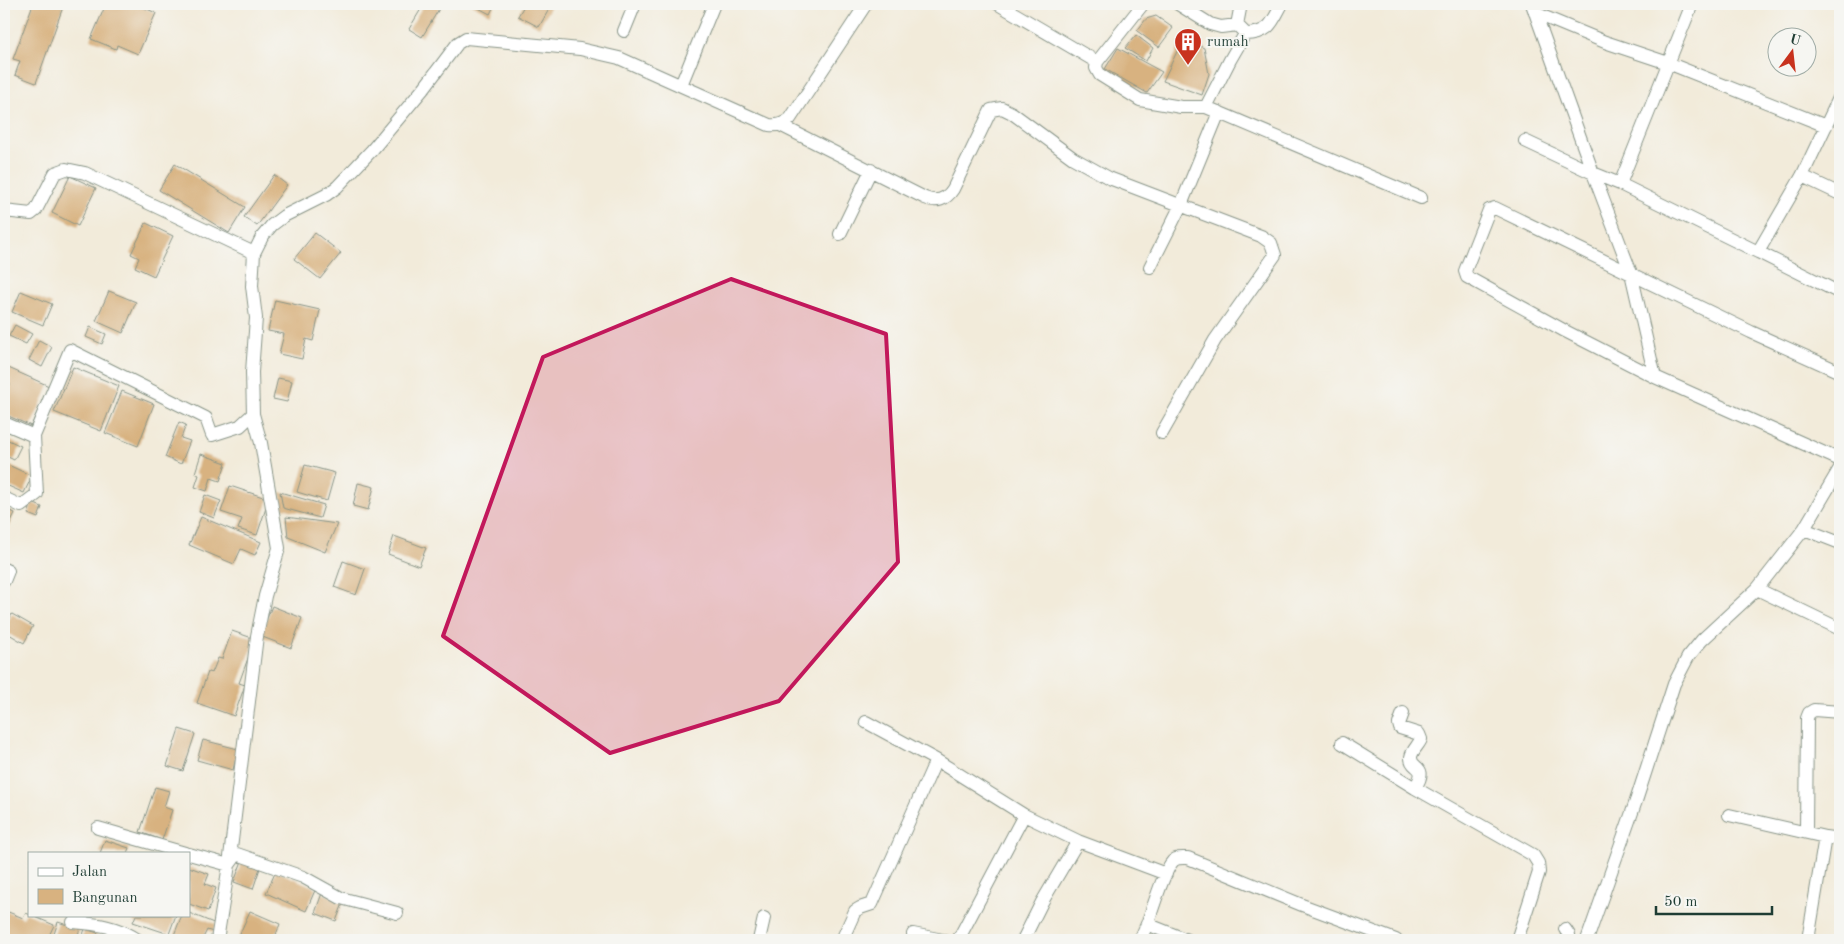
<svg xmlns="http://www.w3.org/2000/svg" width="1844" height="944" viewBox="0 0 1844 944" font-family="'Old Standard TT',serif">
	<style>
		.building { fill: #d8b280 }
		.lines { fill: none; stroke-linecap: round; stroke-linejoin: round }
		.street-casing { stroke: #889487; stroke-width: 14 }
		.street { stroke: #fff; stroke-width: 12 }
		.marked { fill: #c2185b; fill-opacity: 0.2; stroke: #c2185b; stroke-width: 4; stroke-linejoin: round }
		.labels { text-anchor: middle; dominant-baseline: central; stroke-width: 4; stroke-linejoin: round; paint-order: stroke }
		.poi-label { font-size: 15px; fill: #1f3d34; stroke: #f6f6f2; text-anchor: start }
	</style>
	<rect width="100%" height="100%" fill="#f6f6f2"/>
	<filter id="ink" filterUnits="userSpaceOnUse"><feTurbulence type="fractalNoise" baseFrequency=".02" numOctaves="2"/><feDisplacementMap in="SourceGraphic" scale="10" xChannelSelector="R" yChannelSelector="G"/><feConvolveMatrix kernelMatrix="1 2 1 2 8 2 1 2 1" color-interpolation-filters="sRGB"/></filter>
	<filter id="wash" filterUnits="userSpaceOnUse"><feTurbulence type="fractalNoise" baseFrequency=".0096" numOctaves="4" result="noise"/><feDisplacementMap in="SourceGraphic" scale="20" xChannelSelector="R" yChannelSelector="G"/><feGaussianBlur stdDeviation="1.12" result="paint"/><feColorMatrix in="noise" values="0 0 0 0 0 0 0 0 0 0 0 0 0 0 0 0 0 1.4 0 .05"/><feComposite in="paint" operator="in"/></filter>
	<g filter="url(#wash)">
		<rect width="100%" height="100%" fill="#f2ebda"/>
		<g id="blocks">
			<path class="building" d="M33,4h31l-28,79 -21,-8 5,-14 -7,-2z
				M106,4h30l20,9 -18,41 -21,-9 -1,4 -25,-10z
				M424,4h18l-20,33 -13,-8z
				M471,4h24l-5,10z
				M525,4h27l-13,23 -21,-11z
				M1156,16l17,12 -14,19 -22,-16 9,-12z
				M1136,35l17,13 -7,13 -21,-13z
				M1183,39l21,9 5,26 -7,21 -39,-14z
				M1118,48l44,24 -15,21 -42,-24z
				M175,164l70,43 -16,26 -70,-43z
				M274,175l13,10 -30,41 -13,-9z
				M70,176l26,12 -18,38 -26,-13z
				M146,223l27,13 -19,40 -19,-9 4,-9 -8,-4z
				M315,233l26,20 -21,26 -26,-20z
				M21,291l31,13 -9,21 -31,-13z
				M109,291l27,11 -13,31 -27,-12z
				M275,300l45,10 -7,31 -7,-2 -4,20 -23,-5 5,-20 -16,-3z
				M15,325l17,9 -6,10 -17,-8z
				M90,327l16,7 -4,10 -16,-7z
				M39,340l13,7 -10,20 -13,-7z
				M4,366l45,20 -18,40 -27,-12v-15l6,-15 -6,13z
				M73,367l46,19 -18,45 -47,-19z
				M278,378l14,3 -5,21 -14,-3z
				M122,391l32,13 -16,42 -33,-13z
				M179,422l7,3 -5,13 9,3 -9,23 -16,-7z
				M4,438l17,8 -7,14 -10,-5z
				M201,454l25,9 -6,18 -9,-3 -4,13 -12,-4 4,-12 -4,-2z
				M4,463l28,13 -8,17 -20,-9z
				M305,465l30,8 -8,28 -30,-9z
				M358,483l16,4 -6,23 -15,-4z
				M230,486l39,13 -12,36 -19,-6 4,-10 -21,-7z
				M280,492l44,13 -4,13 -37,-10z
				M205,495l16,6 -7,17 -15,-6z
				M32,503l10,4 -4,11 -10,-4z
				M4,508l11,5 -11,23z
				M201,517l60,25 -6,13 -14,-6 -7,15 -45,-19z
				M286,517l51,7 -12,28 -37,-15z
				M394,536l32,12 -7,18 -31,-12z
				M343,561l22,8 -9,26 -22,-8z
				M272,606l30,12 -11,30 -31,-12z
				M12,614l21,12 -9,17 -20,-12v-3z
				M232,631l23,8 -16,44 6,2 -11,31 -37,-13 11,-31 4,1 6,-15 4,1z
				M179,729l16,5 -12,37 -16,-5z
				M203,740l35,9 -5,21 -36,-10z
				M155,787l14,4 -5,16 8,3 -10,30 -22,-8z
				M105,840l24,8 -2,5h-27z
				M242,861l18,7 -7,21 -19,-7z
				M189,867l20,7 -4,10 11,4 -8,23 -19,-7z
				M276,871l40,17 -10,23 -40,-18z
				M322,893l22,8 -8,20 -21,-8z
				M6,911l17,7 3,-5 28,12 -7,15h-33l-10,-5v-20z
				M250,911l30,13 -6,16h-37z
				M189,913l27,11 -3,8 -6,-2 -5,10h-30l10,-25h7z
				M136,915h40l-7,19 -36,-12z
				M58,922l22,7 -4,11h-12l-11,-3z
				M85,929l13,4 -3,7h-14z"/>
		</g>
	</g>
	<g filter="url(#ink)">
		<use href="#blocks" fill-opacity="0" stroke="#889487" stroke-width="1"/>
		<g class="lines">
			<defs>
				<path id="street" d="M998,4l99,58 46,-58
					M1178,4l32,20 11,3 16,-2
					M1241,4l-4,21 6,6
					M1282,4c-10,19 -13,30 -37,30l-15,26 -24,47 215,91
					M1532,4l61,169 27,11 138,68
					M1535,13l70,29 63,21 158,63
					M624,31l11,-27
					M1097,62l-1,6 4,7 40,25 41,7h25
					M681,85l33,-81
					M1840,96l-38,80 -44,76 82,41
					M780,125l145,73c11,5 21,2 28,-9l38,-79 11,-2 10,5 61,45 36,20 152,58 10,7 4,12 -60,85 -53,93
					M1525,141l68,32 38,100 24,104
					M1802,176l38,18
					M1620,184l72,-180
					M4,211l27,3 5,-4 19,-37 11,-4 19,4 169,80
					M840,234l31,-64
					M1150,267l31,-62 38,-93
					M1840,372l-89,-40 -256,-124 -6,2 -24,61 2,6 98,54 90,46 185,83
					M4,423l30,13
					M4,498l17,8 16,-12 -3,-58 36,-86 136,68 6,17 28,-9 13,-12
					M1804,529l36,14
					M4,569l4,2 -4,10
					M1757,589l83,40
					M1403,713l-4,11 1,4 19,6 2,5c-2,6 -9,11 -10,18 -1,13 19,7 4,31l118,67 5,8 1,9 -22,68
					M866,722l70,38
					M1342,743l73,45
					M1729,815l96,22 -17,103
					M98,828l87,25
					M1806,832l1,-114 2,-5 5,-3 26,2
					M1825,837l15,2
					M189,854l40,11 8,-11 66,23 38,21 56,15
					M73,922c23,2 45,4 65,18
					M1147,924c6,-15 16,-52 26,-63 4,-4 9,-3 15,-3l114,47 94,35
					M1565,929l4,6 -1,5
					M913,934l30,6
					M217,940l12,-75 28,-229 8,-40 14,-48 -18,-105 -8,-29 -1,-42 4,-54 -4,-32 2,-33 8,-16 10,-12 12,-9 42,-21 11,-8 35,-37 52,-62 34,-45 8,-5 114,11 39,9 150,67c9,1 14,-1 21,-6l76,-115
					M759,940l5,-22
					M842,940l13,-29 5,-3 12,-4 64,-144 88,55
					M958,940l66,-125 54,26 88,33
					M1023,940l19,-38 36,-61
					M1140,940l7,-16 40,16
					M1587,940l49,-139 38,-117 14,-27 14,-17 55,-51 47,-60 36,-61"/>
			</defs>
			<use href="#street" class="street-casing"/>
			<use href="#street" class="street"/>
		</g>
	</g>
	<path class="marked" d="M731,279l155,55 12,228 -119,139 -169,52 -167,-117 100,-279z"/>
	<defs>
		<symbol id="building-pin" viewBox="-11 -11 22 30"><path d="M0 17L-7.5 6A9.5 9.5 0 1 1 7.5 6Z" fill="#c8321e" stroke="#f6f6f2"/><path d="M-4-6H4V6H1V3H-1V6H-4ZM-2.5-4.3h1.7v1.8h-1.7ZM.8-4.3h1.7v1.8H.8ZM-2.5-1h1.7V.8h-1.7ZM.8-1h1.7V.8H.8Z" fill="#fff"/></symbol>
	</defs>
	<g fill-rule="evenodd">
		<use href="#building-pin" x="1172" y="26" width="32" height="43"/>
	</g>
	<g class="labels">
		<g class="poi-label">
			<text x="1207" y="42">rumah</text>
		</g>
	</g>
	<rect width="1844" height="944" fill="none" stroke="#f6f6f2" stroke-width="20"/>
	<rect x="28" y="852" width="162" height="65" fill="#f6f6f2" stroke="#a0aca6"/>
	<rect x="38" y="868" width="25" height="8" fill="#ffffff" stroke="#a0aca6"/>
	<text x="72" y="876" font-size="15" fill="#1f3d34">Jalan</text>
	<rect x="38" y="889" width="25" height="15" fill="#d8b280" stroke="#a0aca6"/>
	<text x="72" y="902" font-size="15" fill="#1f3d34">Bangunan</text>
	<g transform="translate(1792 52) rotate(15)"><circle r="24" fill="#f6f6f2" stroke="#a0aca6"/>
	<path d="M0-4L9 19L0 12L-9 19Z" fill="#c8321e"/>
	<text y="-8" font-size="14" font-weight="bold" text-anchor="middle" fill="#1f3d34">U</text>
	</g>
	<path d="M1656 906v8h116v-8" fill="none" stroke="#1f3d34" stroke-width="2.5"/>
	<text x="1664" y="906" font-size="15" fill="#1f3d34" stroke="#f6f6f2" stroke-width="4" paint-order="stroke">50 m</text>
</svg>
